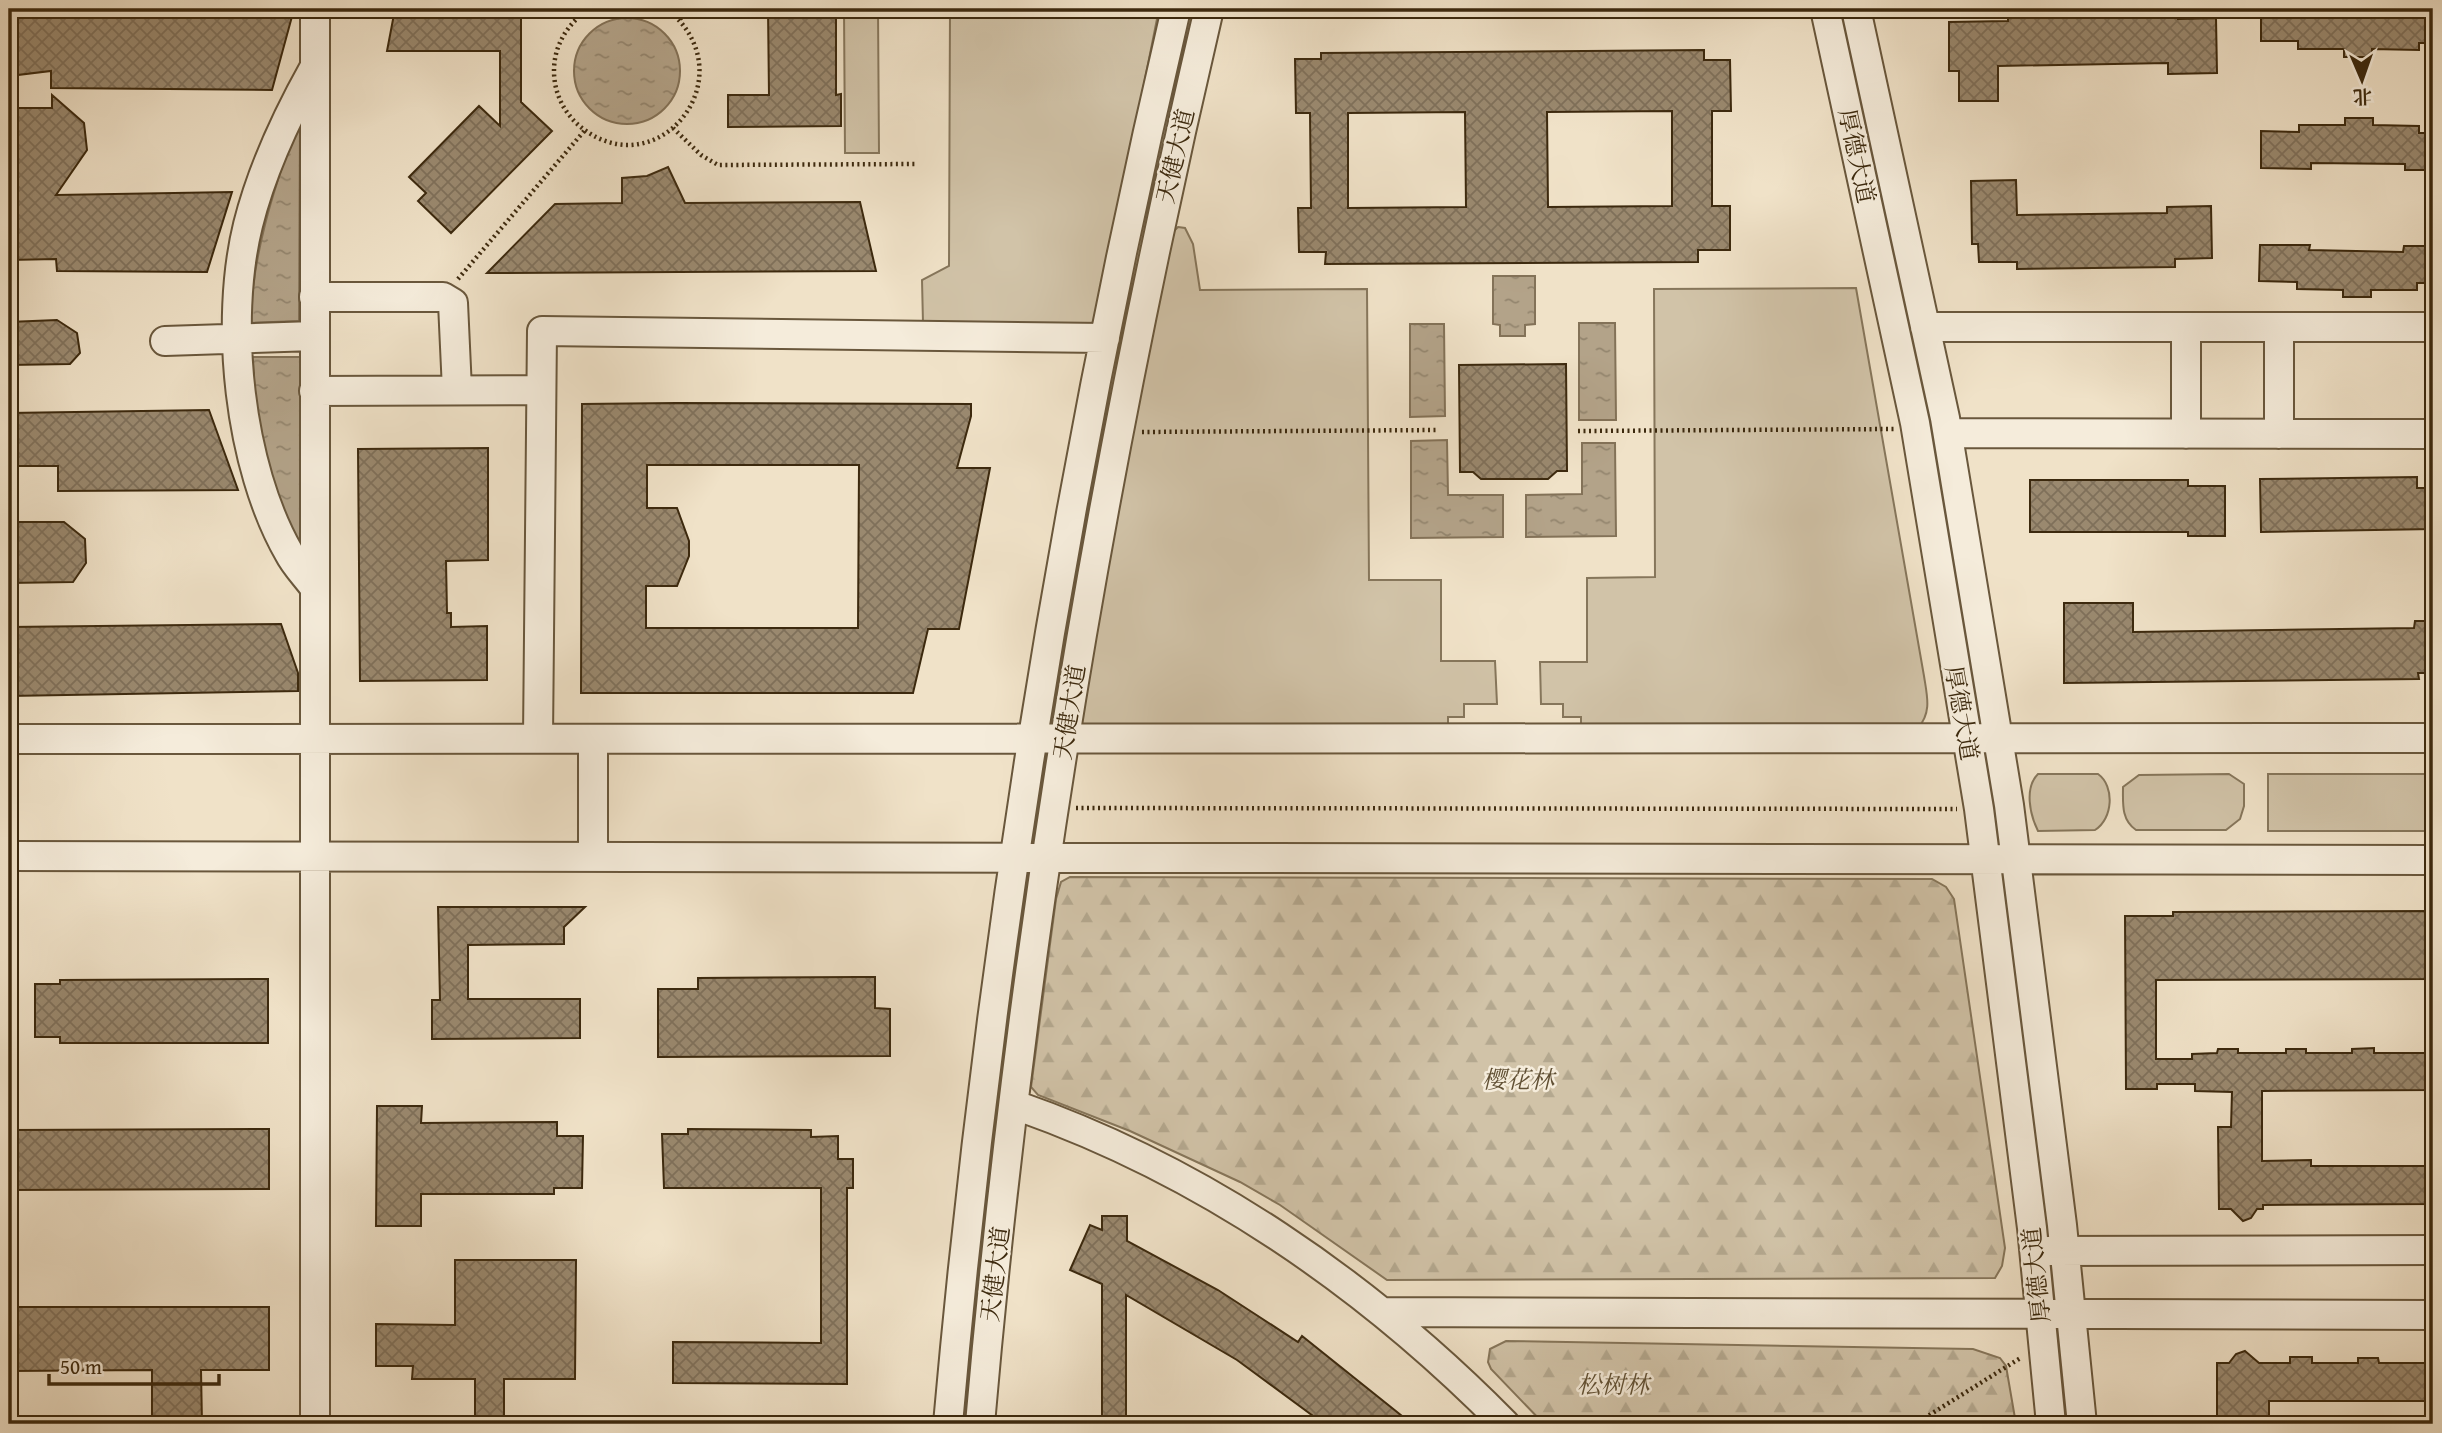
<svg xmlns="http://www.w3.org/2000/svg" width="2442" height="1433" viewBox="0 0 2442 1433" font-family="'Gentium Book Plus','Noto Serif SC',serif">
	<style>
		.green { fill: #d1c3a8; stroke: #86765b; stroke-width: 2 }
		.forest { fill: url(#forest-firs); stroke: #86765b; stroke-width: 2 }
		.water { fill: url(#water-ripples); stroke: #837258; stroke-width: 2 }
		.building { fill: url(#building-cross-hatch); stroke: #3c290e; stroke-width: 2; fill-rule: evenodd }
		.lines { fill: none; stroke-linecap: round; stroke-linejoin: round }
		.minor-casing { stroke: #69573c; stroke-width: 32 }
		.path { stroke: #3c290e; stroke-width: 4.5; stroke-dasharray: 2 3.5; stroke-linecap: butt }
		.minor { stroke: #f5ecdb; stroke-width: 28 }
		.labels { text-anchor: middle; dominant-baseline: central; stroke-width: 5; stroke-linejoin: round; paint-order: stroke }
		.street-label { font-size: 24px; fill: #3c290e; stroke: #f5ecdb }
		.park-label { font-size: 24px; font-style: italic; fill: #615034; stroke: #f5ecdb }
	</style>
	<defs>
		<pattern id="forest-firs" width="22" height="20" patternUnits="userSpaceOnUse" patternTransform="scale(1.75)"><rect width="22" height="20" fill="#d1c3a8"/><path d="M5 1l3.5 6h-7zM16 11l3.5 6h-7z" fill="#b4a88f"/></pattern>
		<pattern id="water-ripples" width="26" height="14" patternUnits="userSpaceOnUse" patternTransform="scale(1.75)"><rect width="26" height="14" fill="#b3a389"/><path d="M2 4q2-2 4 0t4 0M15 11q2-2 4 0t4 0" fill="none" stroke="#93856e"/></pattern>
		<pattern id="building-cross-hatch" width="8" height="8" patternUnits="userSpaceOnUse" patternTransform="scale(1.75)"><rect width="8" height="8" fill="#9a896f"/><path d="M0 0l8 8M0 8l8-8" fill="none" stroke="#7f705a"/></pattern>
	</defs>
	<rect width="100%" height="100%" fill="#f0e2c8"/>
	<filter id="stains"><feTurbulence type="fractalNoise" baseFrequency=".00286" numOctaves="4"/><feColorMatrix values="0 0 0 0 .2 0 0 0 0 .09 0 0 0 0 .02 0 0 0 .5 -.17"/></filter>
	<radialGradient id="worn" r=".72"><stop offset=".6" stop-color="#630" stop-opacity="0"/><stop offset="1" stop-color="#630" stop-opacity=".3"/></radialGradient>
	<path class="green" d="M844,9h34l1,144h-34z
		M950,9h209l-63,315 -173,-1 -1,-43 27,-14z
		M1178,227l7,1 8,16 7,46 167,-1 2,291h72v81h54l2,43h-33v13h-16v12l-370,2 78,-427 16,-71z
		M1856,288l68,388c3,20 8,36 -6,52l-337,2v-13h-18v-13h-22l-1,-42h47v-84l68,-1 -1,-288z
		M2038,774h60c17,12 15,45 -3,56l-57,1c-8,-16 -14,-43 0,-57z
		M2229,774l15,10v22l-4,13 -14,11h-90c-15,-10 -13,-27 -13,-43l16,-12z
		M2268,774h165v57h-165z"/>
	<path class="forest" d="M1070,877l862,2 14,8 8,12 51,349 -3,18 -7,12 -608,2 -107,-75 -40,-23 -110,-51 -92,-36 -7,-8 25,-188 5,-17z
		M1506,1341l467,8 27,9 6,8 10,58h-472l-53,-55 -3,-7 2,-13z"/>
	<path class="water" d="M574 71a53 53 0 1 1 106 0a53 53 0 1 1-106 0Z
		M296,128h4l-1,193 -49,2c3,-69 22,-130 46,-195z
		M1493,276h42v48l-10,1v11h-25v-11l-7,-1z
		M1579,323h36l1,97h-37z
		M1410,324h34l1,92 -35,1z
		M249,357h51v195l-36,-91z
		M1447,440l1,55h55v42l-92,1v-97z
		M1582,443h33l1,93 -90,1v-42l56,-1z"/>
	<path class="building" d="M9,9h285l-22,81 -221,-2v-17l-42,5z
		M395,9h126v93l31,29 -101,102 -33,-32 8,-8 -17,-16 70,-71 21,20v-75h-113z
		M768,9h68v86l5,-1v32l-113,1v-32h41z
		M2261,9h172v34h-14v7l-47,-1v8h-28v-8h-46v-8h-37z
		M2178,10v9l38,-1 1,55 -49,1v-11l-170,3v35h-39v-30h-10v-49l59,-1v-9z
		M1704,50v10h26l1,51h-19v95h18v44h-32v12l-373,2 1,-12h-27l-1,-44h13l-1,-95h-14l-1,-54h26v-6zM1672,111v95l-124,1 -1,-95zM1465,112l1,95 -118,1v-95z
		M52,95l32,28 3,27 -31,45 176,-3 -25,80 -150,-1 -1,-12 -47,1v-152h43z
		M2345,118h28v7l46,1v7h14v37h-28v-6l-94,-1v6l-50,-1v-37l38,1v-7h46z
		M668,167l17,36 175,-1 16,69 -389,2 68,-69 67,-1v-25l25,-2z
		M2016,180l1,35 150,-2v-6l44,-1 1,52 -37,1v8l-158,2v-7h-38l-1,-18h-6l-1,-63z
		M2260,245h50l-1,5 94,2 1,-6h29v37h-16v7h-46v7h-28v-7l-46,-1v-7l-38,-1z
		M57,320l20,13 3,20 -10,11 -61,1v-43z
		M1566,364l1,107h-10l-9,8h-67l-8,-7h-13l-1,-107z
		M676,403l295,1v12l-14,52h33l-31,161h-31l-15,64h-332l1,-289zM647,465h212l-1,163h-212v-42h31l12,-30v-15l-12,-33h-30z
		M209,410l29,80 -180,1v-25h-49v-53z
		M488,448v112l-42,1 1,52h4v14l36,-1v54l-127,1 -2,-232z
		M2417,477v11h16v41l-172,3 -1,-53z
		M2030,480h158v6h37v50h-37v-4h-158z
		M9,522h55l21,17 1,24 -13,19 -64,1z
		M2064,603h69v29l281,-4 1,-7h18v52h-15l1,6 -355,4z
		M281,624l17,49v18l-289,5v-69z
		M438,907h147l-21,20v17l-96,1v54h112v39l-148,1v-39h8z
		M2433,911v68l-277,1v79h36v-5l25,-1 1,-4h20v4h48v-4h20v4h46v-4l22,-1v5h59v37l-171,1v70l49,-1v6h122v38l-170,1v4h-6l-6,9 -8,3 -12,-12h-12l-1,-82h13l1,-35 -37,-1v-7h-38v5h-31l-1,-173h48v-4z
		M858,977h17v31l15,1v47l-232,1v-68h40v-11z
		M268,979v64h-208v-6h-25v-53h25v-4z
		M377,1106h45l-1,17 136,-1v14h26l-1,52h-28v6h-133v32h-45z
		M269,1129v60l-260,1v-60z
		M688,1129l123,1v7l27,-1v23h15v29h-6v196l-174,-1v-41l148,1v-155h-157l-2,-54h26z
		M1102,1216h25v25l91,49 80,52 4,-6 110,88h-88l-87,-64 -111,-65v129h-24v-140l-32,-14 20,-45 12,5z
		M455,1260h121l-1,119h-71v45h-29v-45h-63l1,-13h-37v-42l79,1z
		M9,1307h260v63h-68l1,54h-50v-54l-143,1z
		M2245,1351l14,12h31v-6h22v6h46v-5h20l1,5h54v38h-164v23h-52v-61h12l7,-9z"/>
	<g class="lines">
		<defs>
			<path id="minor" d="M1825,9l90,414 64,386 53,419 19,196
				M1856,9l89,409 64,387 53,420 20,199
				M314,68c-28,50 -52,101 -66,157 -24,97 -9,241 41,328 6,12 17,23 25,34
				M314,297h129l10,6 4,87
				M1925,327h508
				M2186,327v107
				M2279,327v107
				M165,341l149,-5
				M314,391l227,-1
				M1948,433l485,1
				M538,738l4,-407 563,7
				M9,739l2424,-1
				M9,856l2424,4
				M593,857v-118
				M1015,1105c187,65 352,179 490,319
				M2048,1251l385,-1
				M1382,1312l1051,3
				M315,1424v-1415
				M948,1424c42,-476 119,-950 228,-1415
				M980,1424c41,-476 120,-950 229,-1415"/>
		</defs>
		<use href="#minor" class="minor-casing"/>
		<path class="path" d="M588,9c-24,18 -38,43 -33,74 3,18 13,34 27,45 77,60 167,-53 85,-119
			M680,19l10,-10
			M673,128l28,27 17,10 198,-1
			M458,279l127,-149
			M1578,431l316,-2
			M1142,432l296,-2
			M1076,808l881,1
			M1915,1424l107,-67"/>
		<use href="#minor" class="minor"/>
	</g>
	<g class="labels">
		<g class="street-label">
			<text transform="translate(1175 156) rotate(-77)">天健大道</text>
			<text transform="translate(1857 156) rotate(78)">厚德大道</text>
			<text transform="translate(1069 712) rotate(-81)">天健大道</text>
			<text transform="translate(1962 713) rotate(80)">厚德大道</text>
			<text transform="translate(995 1274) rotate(-83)">天健大道</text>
			<text transform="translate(2036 1275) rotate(-96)">厚德大道</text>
		</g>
		<g class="park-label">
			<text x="1518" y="1079">樱花林</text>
			<text x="1613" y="1384">松树林</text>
		</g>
	</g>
	<rect width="2442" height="1433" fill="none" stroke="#f0e2c8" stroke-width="35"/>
	<rect x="10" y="10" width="2421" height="1412" fill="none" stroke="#3c290e" stroke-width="3.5"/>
	<rect x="18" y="18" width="2407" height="1398" fill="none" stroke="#3c290e" stroke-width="2"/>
	<g transform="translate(2362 80) rotate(178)" stroke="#f5ecdb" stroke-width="5" paint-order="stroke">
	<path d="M0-5L12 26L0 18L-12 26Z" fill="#3c290e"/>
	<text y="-10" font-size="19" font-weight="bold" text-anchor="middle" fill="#3c290e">北</text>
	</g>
	<path d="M49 1374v10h170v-10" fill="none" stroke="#3c290e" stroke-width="3.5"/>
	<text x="60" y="1374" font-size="21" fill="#3c290e" stroke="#f5ecdb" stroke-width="5" paint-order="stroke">50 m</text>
	<rect width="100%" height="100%" filter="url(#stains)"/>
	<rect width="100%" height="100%" fill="url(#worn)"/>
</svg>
